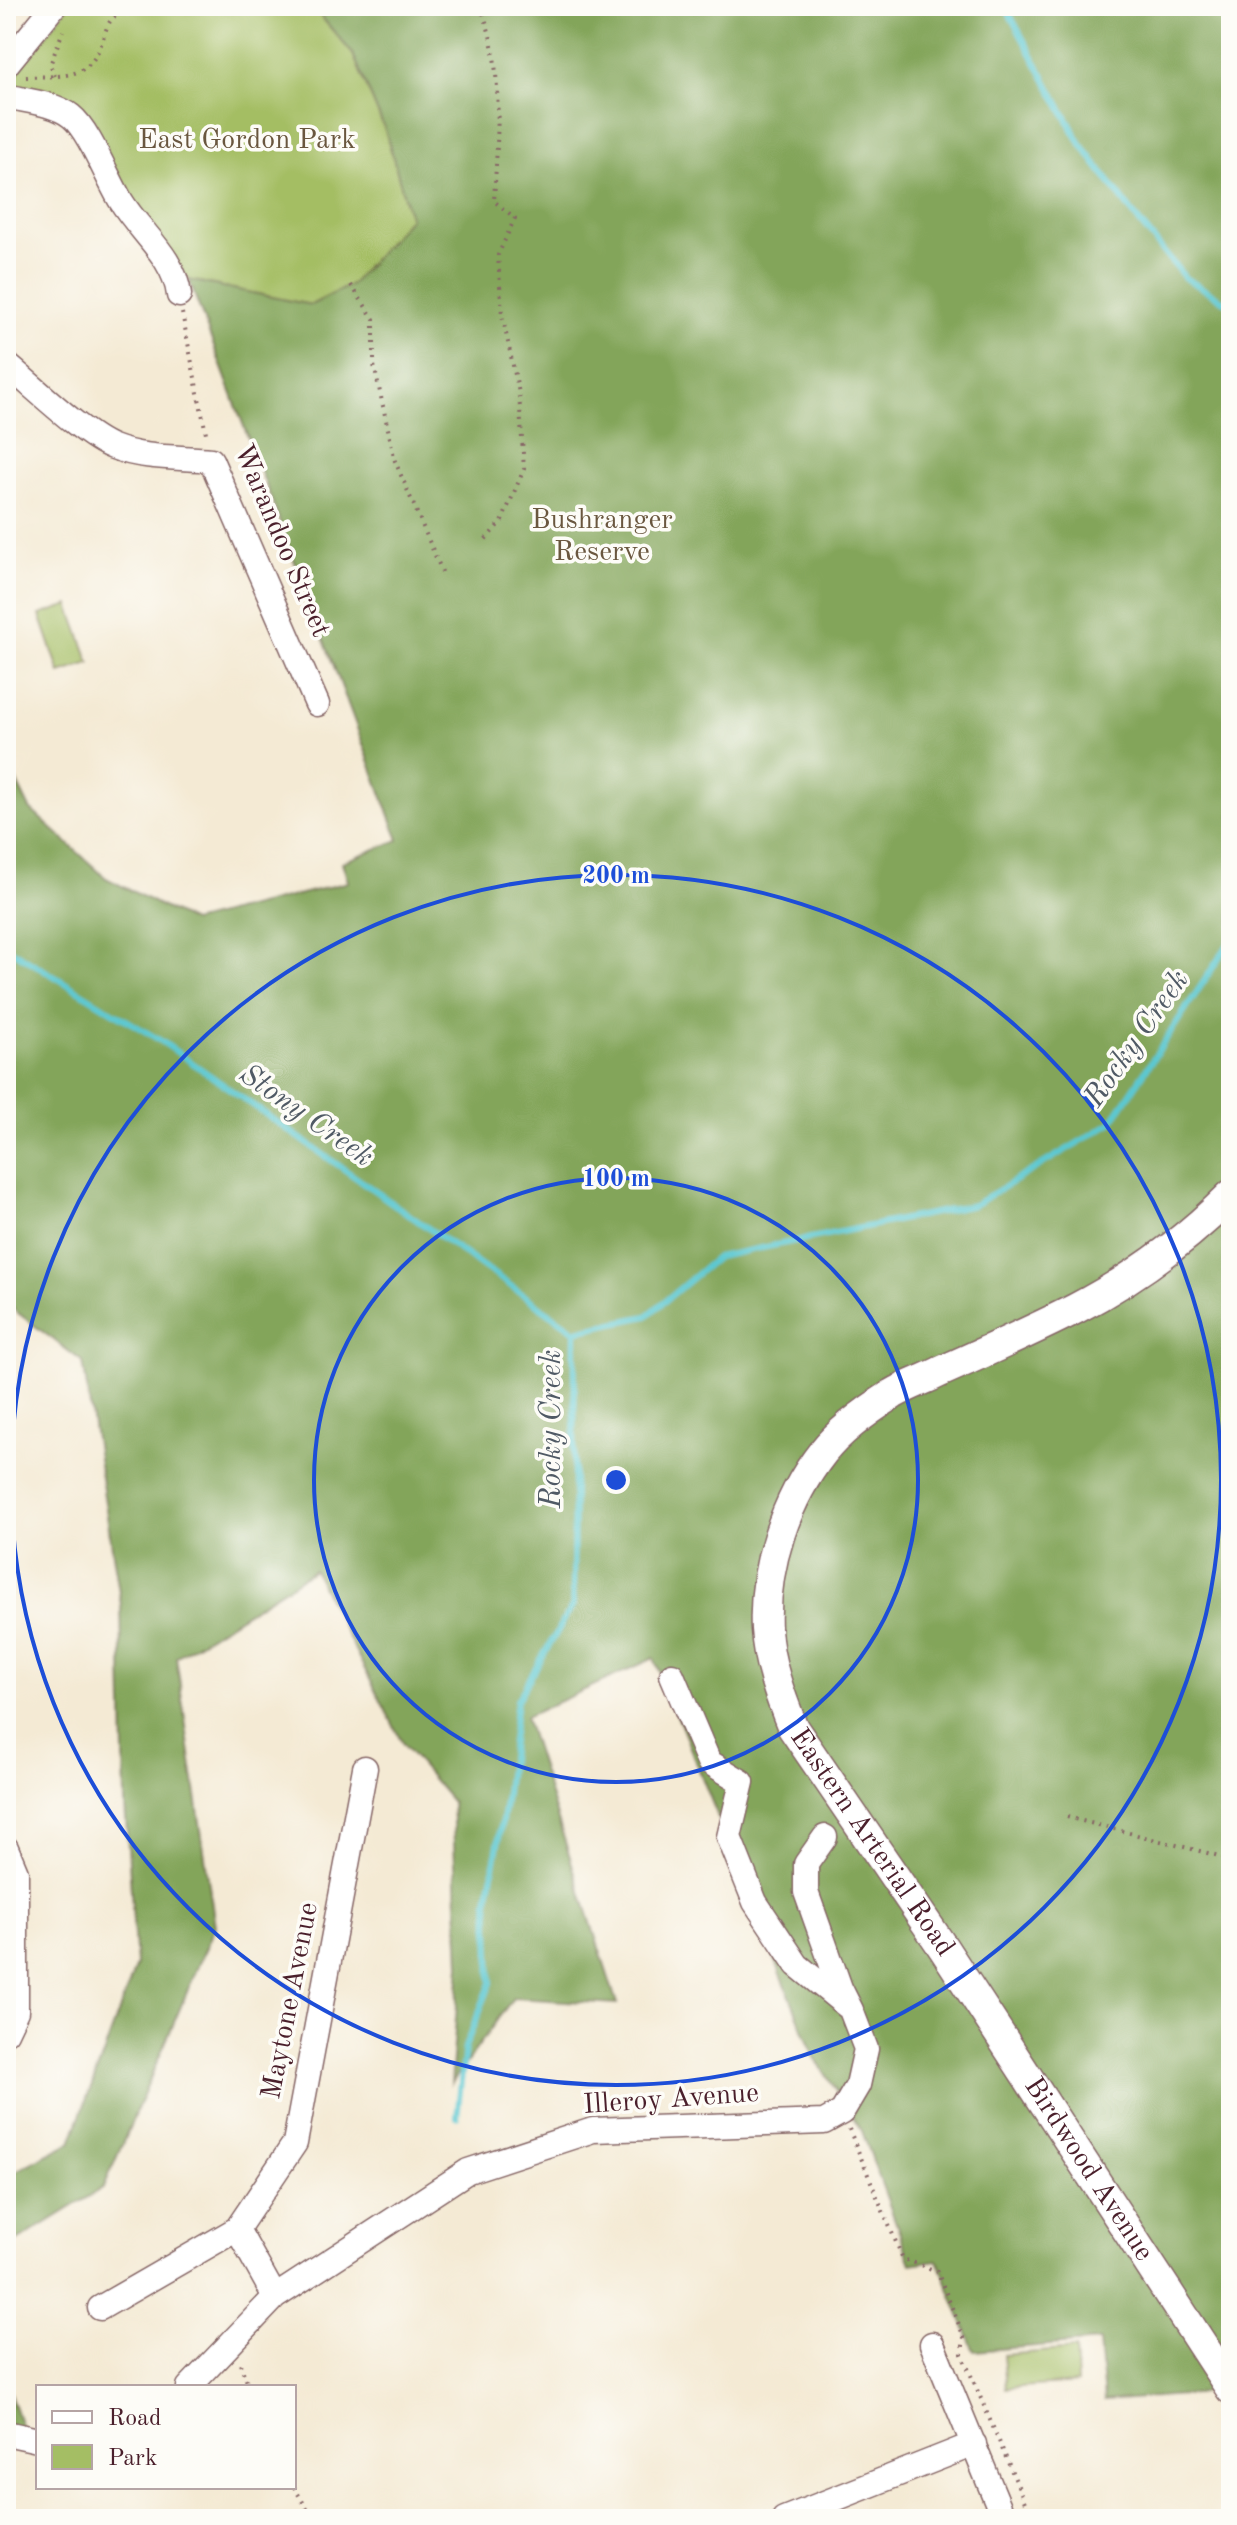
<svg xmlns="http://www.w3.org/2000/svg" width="1237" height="2525" viewBox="0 0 1237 2525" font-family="'Old Standard TT',serif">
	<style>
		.green { fill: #a4be64; stroke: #776e48; stroke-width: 2 }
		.forest { fill: #83a55a; stroke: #666242; stroke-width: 2 }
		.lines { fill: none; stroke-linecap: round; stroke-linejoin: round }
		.stream { stroke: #5bc8d1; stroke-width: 6 }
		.minor-casing { stroke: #866666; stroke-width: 27 }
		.major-casing { stroke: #866666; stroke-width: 33 }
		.path { stroke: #866666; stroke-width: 4; stroke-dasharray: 2 6; stroke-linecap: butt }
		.minor { stroke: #fff; stroke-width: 24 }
		.major { stroke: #fff; stroke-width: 30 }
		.ring { fill: none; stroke: #1d4ed8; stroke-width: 4 }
		.labels { text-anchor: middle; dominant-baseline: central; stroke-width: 7; stroke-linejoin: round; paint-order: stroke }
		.park-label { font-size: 28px; fill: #6a573f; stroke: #fdfcf7 }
		.street-label { font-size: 28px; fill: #4a1f2b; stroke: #fdfcf7 }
		.water-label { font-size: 30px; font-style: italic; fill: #505a65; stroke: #fdfcf7 }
		.centre { fill: #1d4ed8; stroke: #fdfcf7; stroke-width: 4 }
		.ring-label { font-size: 24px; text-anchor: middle; font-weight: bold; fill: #1d4ed8; stroke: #fdfcf7; stroke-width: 7; stroke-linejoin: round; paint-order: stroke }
	</style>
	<rect width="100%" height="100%" fill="#fdfcf7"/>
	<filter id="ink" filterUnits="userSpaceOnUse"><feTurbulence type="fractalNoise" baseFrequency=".0125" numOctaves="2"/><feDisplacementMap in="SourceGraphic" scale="16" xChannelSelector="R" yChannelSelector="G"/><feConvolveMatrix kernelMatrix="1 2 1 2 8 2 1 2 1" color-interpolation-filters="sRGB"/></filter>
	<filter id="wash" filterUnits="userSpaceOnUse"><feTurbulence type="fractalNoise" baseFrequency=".006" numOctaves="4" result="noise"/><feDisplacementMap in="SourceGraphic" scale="32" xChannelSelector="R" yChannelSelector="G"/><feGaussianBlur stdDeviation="1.8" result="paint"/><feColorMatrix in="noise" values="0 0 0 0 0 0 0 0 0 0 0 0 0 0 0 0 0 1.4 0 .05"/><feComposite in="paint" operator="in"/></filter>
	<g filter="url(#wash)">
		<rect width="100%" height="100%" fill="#f4ead4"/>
		<path class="green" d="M68,6h244l41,48 33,78 24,86 -59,67 -40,20 -122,-25 -50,-64 -42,-79 -4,-19 -19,-18 -67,-13z
			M69,605l21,58 -30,10 -20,-58z
			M1075,2349l2,34 -71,5 -3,-33z"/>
		<path class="forest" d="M312,6h919v2380l-35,8 -92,7 -5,-60 -125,10 -36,-91 -27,4 -49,-133 -48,-75 -160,-398 -129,59 92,287 -104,-6 -62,86 9,-119 -8,-163 -49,-58 -89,-174 -138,87 39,269 -111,261 -98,61v-72l65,-34 65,-177 -11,-161 -4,-199 -38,-243 -77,-58v-544l24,49 76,69 86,44 156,-40 -6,-20 57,-22 -210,-560 122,25 40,-20 59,-67 -24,-86 -33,-78z
			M6,2382l19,55 -19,-6z"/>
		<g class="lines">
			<path class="stream" d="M1005,6l76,138 59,79 45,55 46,27
				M6,947l155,94 414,290
				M457,2117l8,-70 26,-64 -3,-82 16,-92 13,-109 56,-95 2,-274 72,-15 70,-59 257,-52 137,-82 120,-183"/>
		</g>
	</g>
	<g filter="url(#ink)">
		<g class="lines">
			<defs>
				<path id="minor" d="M6,65l48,-59
					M6,96c20,5 48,7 65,20 18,14 37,64 50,85 19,31 54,57 58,94
					M6,364c26,21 78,72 107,83 30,12 67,10 98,13l106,244
					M672,1675l37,87 33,20 -13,55 26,65 42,63 50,41
					M6,1848l10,24v139l-10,21
					M275,2297l-38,-68 58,-86 70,-375
					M100,2308l137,-79
					M932,2344l72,175
					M189,2387l86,-90 193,-126 125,-41 231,-8 18,-10 16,-27 8,-36 -15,-39 -11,-22 -34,-96v-28l19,-27
					M6,2433l32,7
					M784,2519l190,-75"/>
				<g id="major">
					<path id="s1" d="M1231,1195c-46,46 -98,84 -156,114 -43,22 -88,42 -133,62 -16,8 -34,14 -49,23 -25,16 -52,35 -70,58 -38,48 -60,116 -57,177 2,34 14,67 27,99l151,221 287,440"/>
				</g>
			</defs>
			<use href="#minor" class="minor-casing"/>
			<use href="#major" class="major-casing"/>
			<path class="path" d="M480,6c25,55 17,136 14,195l21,17 -17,37 4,60 17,78 5,76 -22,52 -17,19
				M55,76l-5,-11 13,-34
				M26,77c16,-1 36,1 51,-5 28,-11 24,-45 37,-55 7,-5 16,-8 23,-11
				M351,285l23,34v46l21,96 48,113
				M182,313l25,125
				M1067,1817l164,42
				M849,2129l54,130 34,12 27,66 -2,17 70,165
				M240,2364l9,23
				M294,2487l19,32"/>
			<use href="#minor" class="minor"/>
			<use href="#major" class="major"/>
		</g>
	</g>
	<g class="ring">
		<circle cx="616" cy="1480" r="302"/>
		<circle cx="616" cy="1480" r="605"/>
	</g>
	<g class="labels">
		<g class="park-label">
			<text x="247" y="141">East Gordon Park</text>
			<text x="602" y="521">Bushranger<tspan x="602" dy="32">Reserve</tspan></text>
		</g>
		<g class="street-label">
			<text transform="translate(281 541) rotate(67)">Warandoo Street</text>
			<text stroke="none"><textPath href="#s1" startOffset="918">Eastern Arterial Road</textPath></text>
			<text transform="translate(291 2001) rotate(-79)">Maytone Avenue</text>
			<text transform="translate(671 2100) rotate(-4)">Illeroy Avenue</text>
			<text stroke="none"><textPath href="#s1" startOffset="1310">Birdwood Avenue</textPath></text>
		</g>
		<g class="water-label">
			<text transform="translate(1137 1039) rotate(-55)">Rocky Creek</text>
			<text transform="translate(306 1116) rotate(35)">Stony Creek</text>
			<text transform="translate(552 1429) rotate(-90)">Rocky Creek</text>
		</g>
	</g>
	<circle cx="616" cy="1480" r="12" class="centre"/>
	<g class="ring-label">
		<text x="616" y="883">200 m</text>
		<text x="616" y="1186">100 m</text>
	</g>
	<rect width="1237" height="2525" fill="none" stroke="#fdfcf7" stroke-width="32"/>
	<rect x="36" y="2385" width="260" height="104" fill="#fdfcf7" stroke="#b5a4a5" stroke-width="2"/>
	<rect x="52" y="2411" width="40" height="12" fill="#ffffff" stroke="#b5a4a5" stroke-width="2"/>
	<text x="108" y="2425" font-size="24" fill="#4a1f2b">Road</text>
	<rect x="52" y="2445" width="40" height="24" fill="#a4be64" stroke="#b5a4a5" stroke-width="2"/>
	<text x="108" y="2465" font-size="24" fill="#4a1f2b">Park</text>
</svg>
